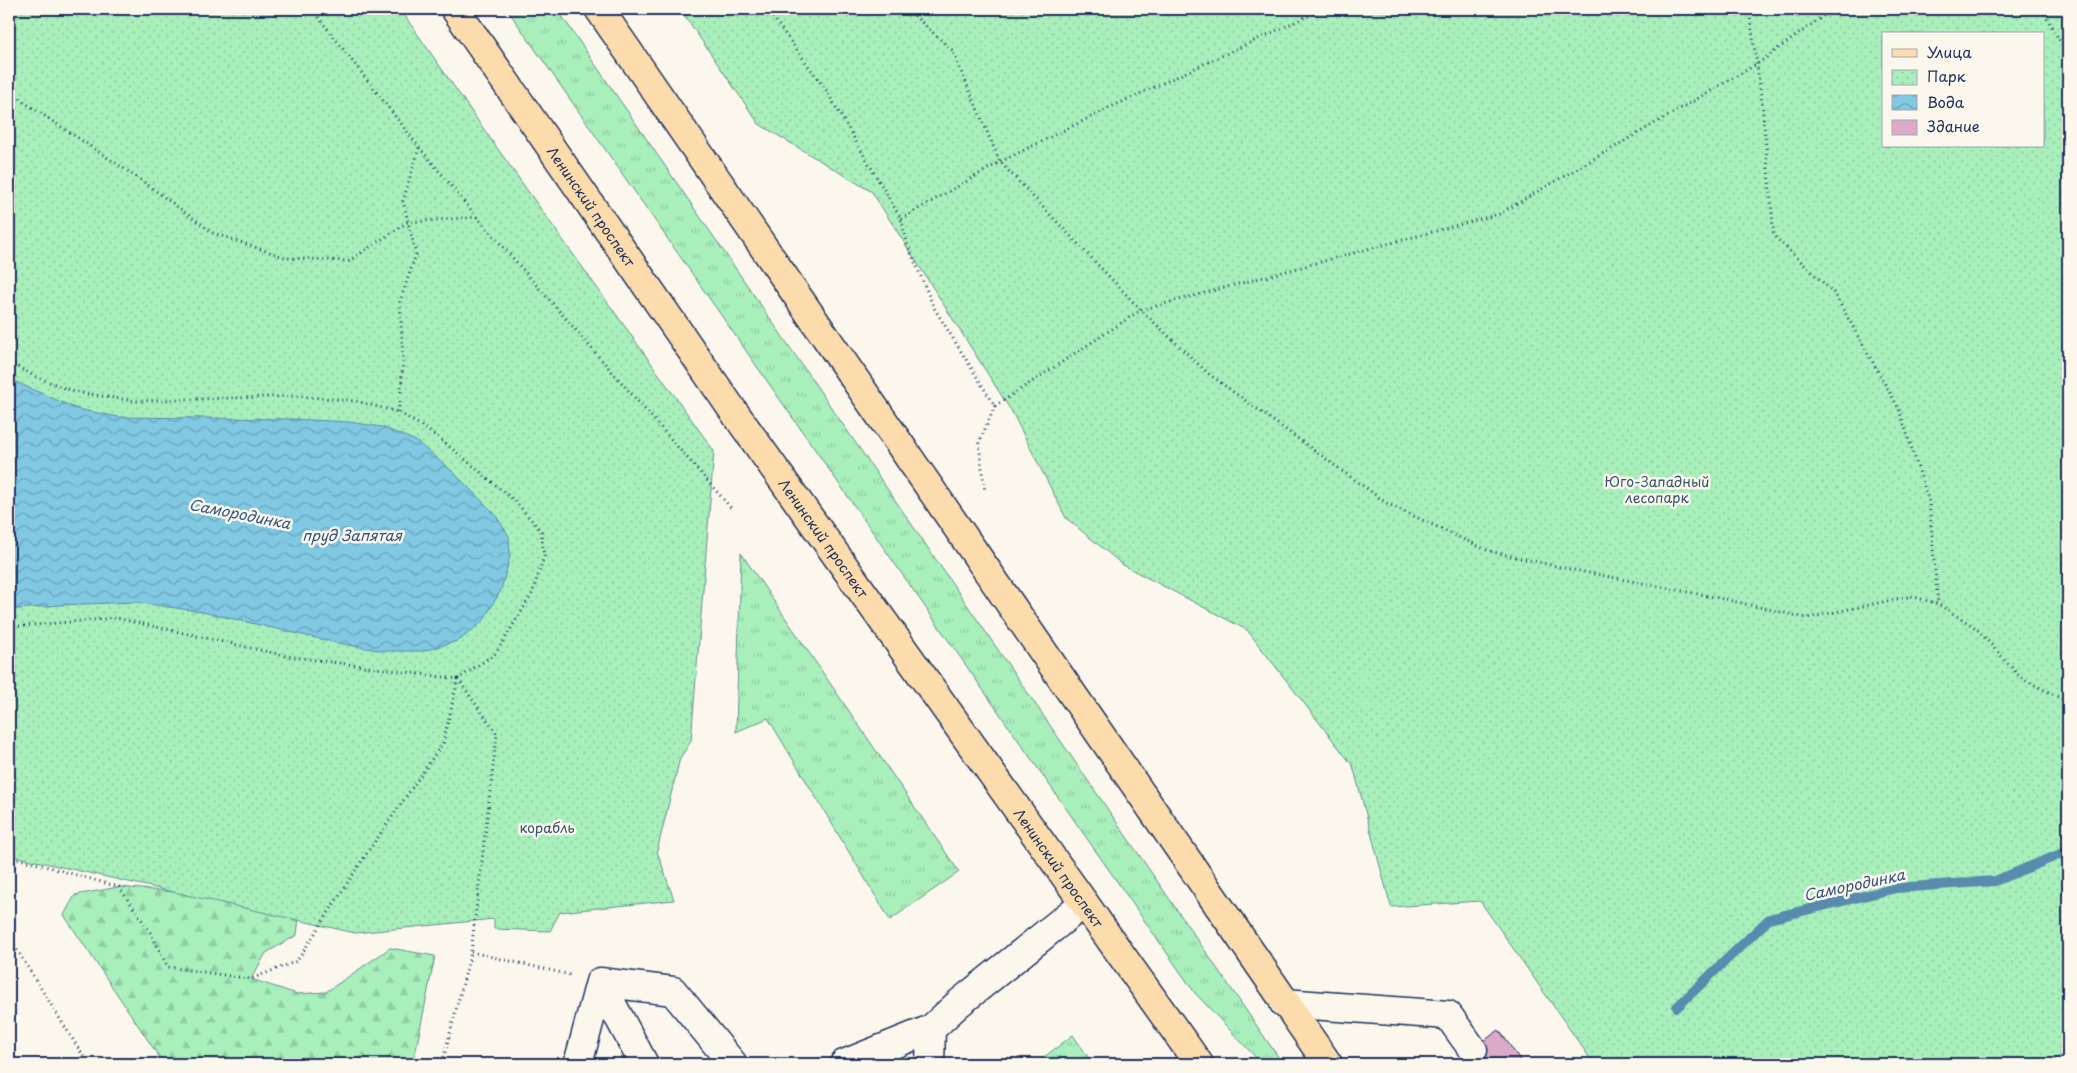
<svg xmlns="http://www.w3.org/2000/svg" width="2077" height="1073" font-family="'Playpen Sans',sans-serif">
  <style>
    .grass { fill: url(#grass-tufts); stroke: #628f8c }
    .forest { fill: url(#forest-firs); stroke: #628f8c }
    .park { fill: url(#park-dots); stroke: #628f8c; fill-rule: evenodd }
    .water { fill: url(#water-waves); stroke: #588bad }
    .lines { fill: none; stroke-linecap: round; stroke-linejoin: round }
    .stream { stroke: #588bad; stroke-width: 10 }
    .building { fill: #dcaac8; stroke: #1b2f5e }
    .minor-casing { stroke: #1b2f5e; stroke-width: 31 }
    .major-casing { stroke: #1b2f5e; stroke-width: 31 }
    .path { stroke: #1b2f5e; stroke-width: 3; stroke-dasharray: 1 4; stroke-linecap: butt }
    .minor { stroke: #fbf7ec; stroke-width: 28 }
    .major { stroke: #fcdcac; stroke-width: 28 }
    .labels { text-anchor: middle; dominant-baseline: central; stroke-width: 5; stroke-linejoin: round; paint-order: stroke }
    .street-label { font-size: 14px; fill: #1b2f5e; stroke: #fbf7ec }
    .park-label { font-size: 14px; fill: #375571; stroke: #fbf7ec }
    .water-label { font-size: 15px; font-style: italic; fill: #34557f; stroke: #fbf7ec }
  </style>
  <defs>
    <pattern id="grass-tufts" width="24" height="20" patternUnits="userSpaceOnUse" patternTransform="scale(1.25)"><rect width="24" height="20" fill="#a8efbb"/><path d="M3 7l-1-3M5 7V3M7 7l1-3M15 17l-1-3M17 17v-4M19 17l1-3" fill="none" stroke="#90cda3"/></pattern>
    <pattern id="forest-firs" width="22" height="20" patternUnits="userSpaceOnUse" patternTransform="scale(1.25)"><rect width="22" height="20" fill="#a8efbb"/><path d="M5 1l3.5 6h-7zM16 11l3.5 6h-7z" fill="#90cda3"/></pattern>
    <pattern id="park-dots" width="8" height="8" patternUnits="userSpaceOnUse" patternTransform="scale(1.25)"><rect width="8" height="8" fill="#a8efbb"/><path d="M2 2h.1M6 6h.1" fill="none" stroke="#90cda3" stroke-width="1.8" stroke-linecap="round"/></pattern>
    <pattern id="water-waves" width="16" height="10" patternUnits="userSpaceOnUse" patternTransform="scale(1.25)"><rect width="16" height="10" fill="#81c8e2"/><path d="M0 5q4-4 8 0t8 0" fill="none" stroke="#69a3ba"/></pattern>
  </defs>
  <rect width="100%" height="100%" fill="#fbf7ec"/>
  <filter id="ink" filterUnits="userSpaceOnUse"><feTurbulence type="fractalNoise" baseFrequency=".02" numOctaves="2"/><feDisplacementMap in="SourceGraphic" scale="10" xChannelSelector="R" yChannelSelector="G"/><feConvolveMatrix kernelMatrix="1 2 1 2 8 2 1 2 1" color-interpolation-filters="sRGB"/></filter>
  <g filter="url(#ink)">
    <!-- grass -->
    <path class="grass" d="M507,9H557L1283,1064H1262L1195,993Z
      M741,553L959,872L890,920L768,718L736,732Z
      M1073,1035L1093,1064H1035Z"/>
    <!-- forest -->
    <path class="forest" d="M119,887L185,893L300,909L297,935L266,953L251,979L297,994L326,992L390,948L435,956L413,1064H164L64,915L75,895Z"/>
    <!-- park -->
    <path class="park" d="M9,9H400L492,141L714,451L691,741L680,758L657,851L674,900L560,912L550,931L494,929V919L355,933L9,855Z
      M680,9H2068V1051L2047,1064H1594L1480,901L1391,907L1353,766L1247,630L1123,565L1066,518L1012,412L872,192L759,124ZM1883,34H2043V146H1883Z"/>
    <!-- water -->
    <path class="water" d="M9,379L77,409L119,417L292,419L349,422L382,427L416,441L453,472L494,513L509,536L510,556L501,590L483,621L460,640L424,651H384L342,644L203,612L135,602L60,605L9,610Z"/>
    <g class="lines">
      <!-- stream -->
      <path class="stream" d="M1677,1007L1769,919L1896,888L1995,881L2068,851"/>
    </g>
    <!-- building -->
    <path class="building" d="M1499,1030L1523,1064H1469L1463,1056Z"/>
    <g class="lines">
      <!-- minor casing -->
      <g class="minor-casing">
        <path id="minor" d="M600,982L673,991L733,1064
          M1284,1003L1448,1015L1473,1050
          M578,1064L600,982L644,1064
          M844,1064L931,1029L958,1004L1084,903
          M930,1064L931,1029"/>
      </g>
      <!-- major casing -->
      <g class="major-casing">
        <g id="major">
          <path id="s1" d="M455,9L732,409L1199,1064"/>
          <path d="M599,9L1328,1064"/>
        </g>
      </g>
      <!-- path -->
      <path class="path" d="M312,9L419,147L477,217L731,508
        M767,9L826,90L901,219L907,243L934,308L995,406L979,443L985,492
        M907,9L952,50L1000,162L1141,310L1210,375L1388,504L1489,551L1569,569L1719,598L1807,618L1911,596L1938,604L1976,628L2021,678L2068,702
        M1749,9L1762,102L1774,236L1834,293L1899,409L1929,502L1938,604
        M2042,9L2068,56
        M9,88L24,102L141,180L213,233L287,258L349,261L408,222L477,217
        M901,219L1000,162L1113,106L1323,9
        M9,362L34,376L75,392L135,401L298,396L356,401L398,412L420,425L443,441L516,502L541,531L544,556L532,594L496,653L458,679L443,743L367,853L297,961L251,979L168,967L149,930L119,887L20,859H9
        M995,406L1141,310L1499,214L1757,64L1833,9
        M398,412L400,402L403,362L400,302L416,254L403,201L419,148
        M9,627L116,618L287,656L458,679L497,734L471,952L442,1064
        M9,937L88,1064
        M471,952L571,975"/>
      <!-- minor -->
      <use href="#minor" class="minor"/>
      <!-- major -->
      <use href="#major" class="major"/>
    </g>
  </g>
  <g class="labels">
    <!-- street labels -->
    <g class="street-label">
      <text stroke="none"><textPath href="#s1" startOffset="240">Ленинский проспект</textPath></text>
      <text stroke="none"><textPath href="#s1" startOffset="645">Ленинский проспект</textPath></text>
      <text stroke="none"><textPath href="#s1" startOffset="1050">Ленинский проспект</textPath></text>
    </g>
    <!-- park labels -->
    <g class="park-label">
      <text x="1657" y="481">Юго-Западный<tspan x="1657" dy="16">лесопарк</tspan></text>
      <text x="547" y="827">корабль</text>
    </g>
    <!-- water labels -->
    <g class="water-label">
      <text transform="translate(240 513) rotate(11)">Самородинка</text>
      <text x="352" y="534">пруд Запятая</text>
      <text transform="translate(1854 884) rotate(-12)">Самородинка</text>
    </g>
  </g>
  <!-- margin -->
  <rect width="2077" height="1073" fill="none" stroke="#fbf7ec" stroke-width="30"/>
  <rect x="15" y="15" width="2047" height="1043" fill="none" stroke="#1b2f5e" stroke-width="2" filter="url(#ink)"/>
  <!-- legend -->
  <rect x="1882" y="32" width="162" height="115" fill="#fbf7ec" stroke="#a1a7b3"/>
  <rect x="1892" y="49" width="25" height="8" fill="#fcdcac" stroke="#a1a7b3"/>
  <text x="1927" y="58" font-size="15" fill="#1b2f5e">Улица</text>
  <rect x="1892" y="70" width="25" height="15" fill="url(#park-dots)" stroke="#a1a7b3"/>
  <text x="1927" y="82" font-size="15" fill="#1b2f5e">Парк</text>
  <rect x="1892" y="95" width="25" height="15" fill="url(#water-waves)" stroke="#a1a7b3"/>
  <text x="1927" y="108" font-size="15" fill="#1b2f5e">Вода</text>
  <rect x="1892" y="120" width="25" height="15" fill="#dcaac8" stroke="#a1a7b3"/>
  <text x="1927" y="132" font-size="15" fill="#1b2f5e">Здание</text>
</svg>
